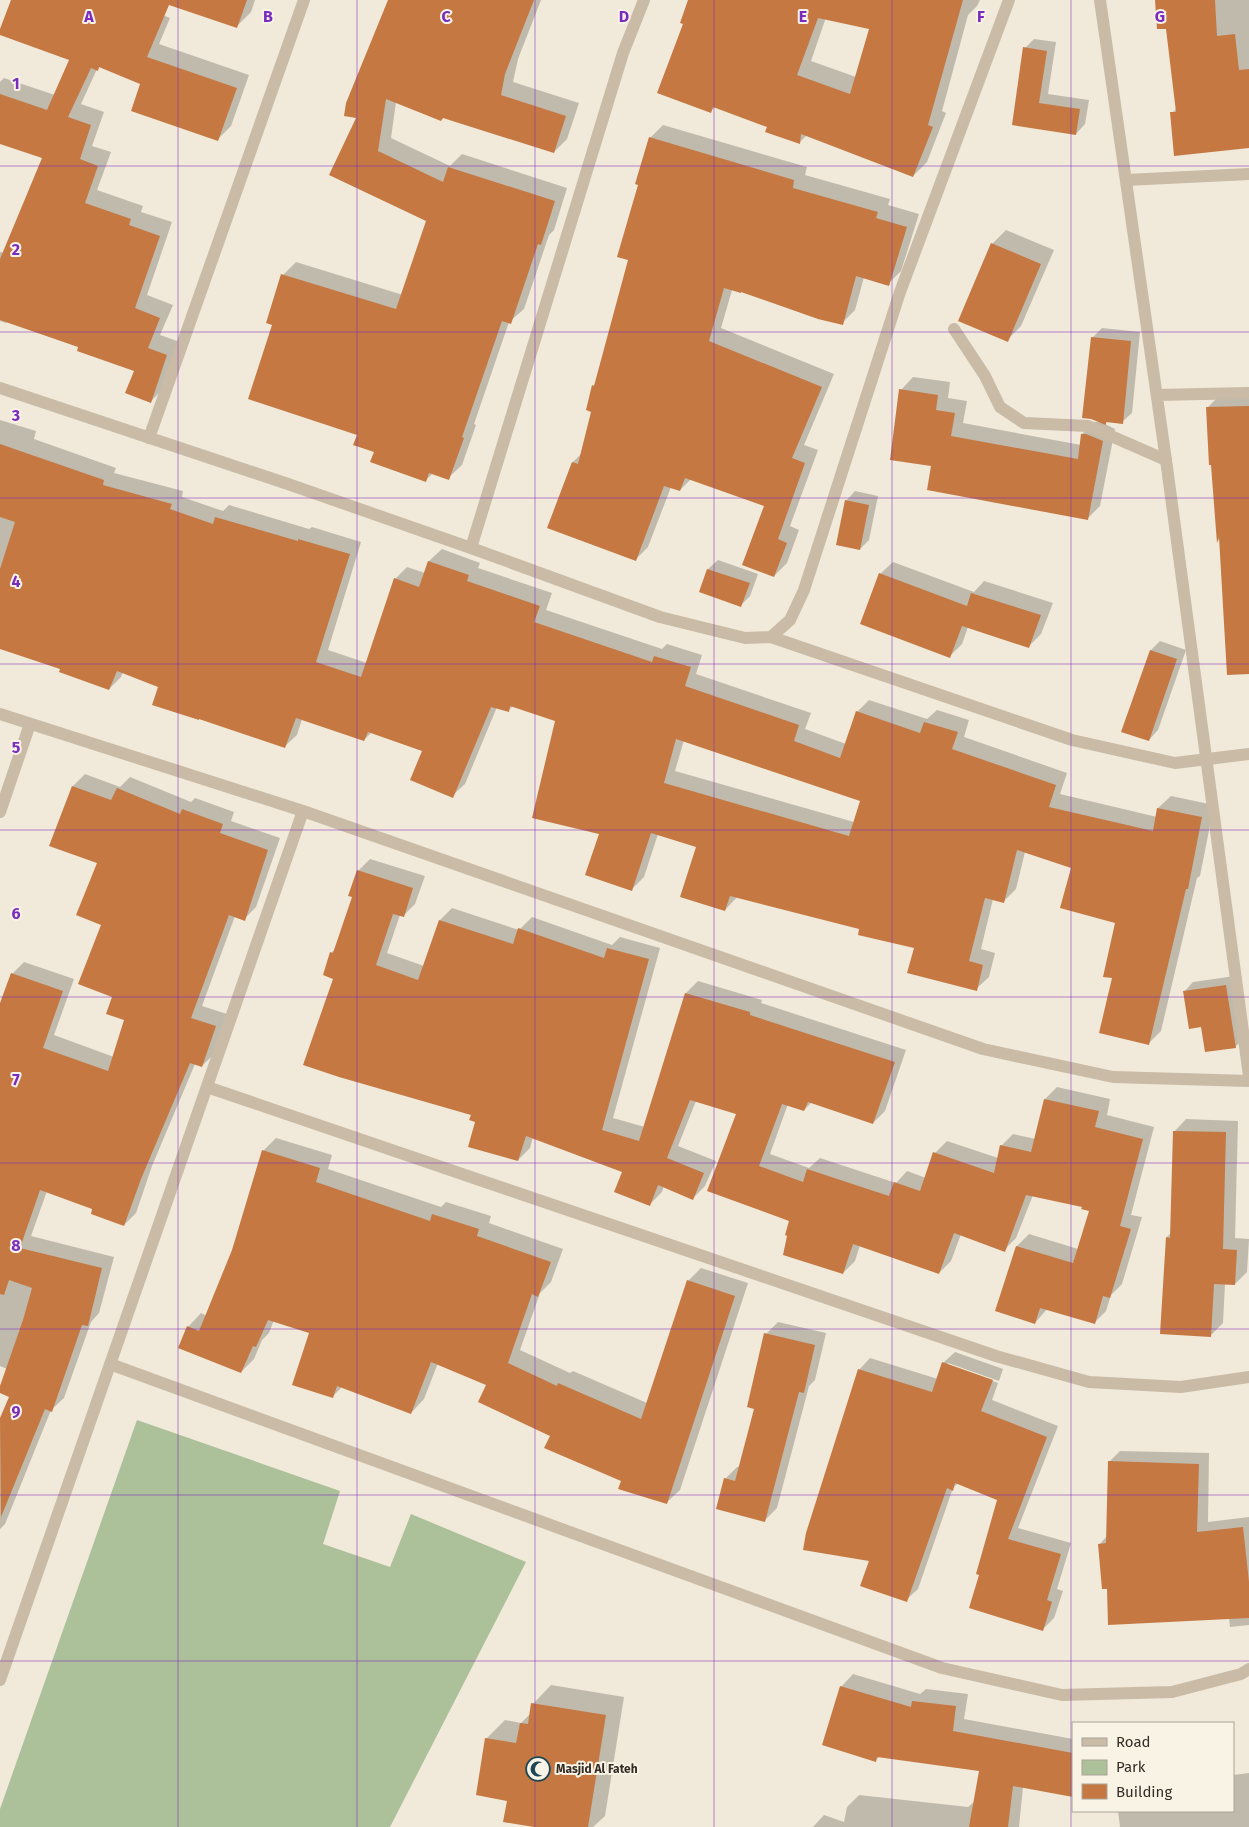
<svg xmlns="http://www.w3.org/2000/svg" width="1249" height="1827" font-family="'Fira Sans',sans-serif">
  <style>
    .green { fill: #acc099 }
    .shadow { fill: #0003; fill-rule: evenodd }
    .building { fill: #c57842; fill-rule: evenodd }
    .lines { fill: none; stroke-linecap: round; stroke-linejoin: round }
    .service { stroke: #c9bba5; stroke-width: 12 }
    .minor { stroke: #c9bba5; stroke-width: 12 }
    .grid { fill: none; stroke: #7b2cbf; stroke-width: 1; stroke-opacity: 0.55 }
    .labels { text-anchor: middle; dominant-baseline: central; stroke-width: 4; stroke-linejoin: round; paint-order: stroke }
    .poi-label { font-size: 12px; font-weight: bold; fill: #342d26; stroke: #f9f3e5; text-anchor: start }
    .grid-label { font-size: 16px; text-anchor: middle; font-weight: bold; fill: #7b2cbf; stroke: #f9f3e5; stroke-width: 4; stroke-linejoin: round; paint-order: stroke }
  </style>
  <rect width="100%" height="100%" fill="#f1e9d9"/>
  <!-- green -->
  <path class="green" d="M137,1420L340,1491L323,1544L390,1567L411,1514L526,1562L390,1827H0V1809Z"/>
  <!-- shadow -->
  <path class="shadow" d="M12,0H128L170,18L159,44L249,75L231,126L218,139L142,83L101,66L97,69L81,104L104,112L92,146L111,152L97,190L143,206L141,212L172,222L147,295L173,305L160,335L180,342L164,388L151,401L135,370L80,346L8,321L6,323L0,321V252L4,253L43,157L0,142V82L4,78L55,95L71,60L0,34Z
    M163,0H255L251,12L237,26Z
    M390,0H541L518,59L513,82L579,103L567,139L554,152L396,102L391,138L450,166L462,154L567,188L554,230L549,235L524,309L509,322L474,424L476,425L462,465L448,478L433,473L425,481L375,452L359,434L274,324L283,275L296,262L403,295L428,220L330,174L358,117Z
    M690,0H832L811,61L856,77L870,29L867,0H980L977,6L968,15L942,111L946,113L927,162L913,176L807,135L799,143L769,126L715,107L711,111L684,23Z
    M1156,0H1249V147L1172,113L1177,108L1167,27Z
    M1034,39L1056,42L1048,94L1089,100L1085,124L1076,134L1013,124L1025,48Z
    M663,125L807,167L805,175L890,199L888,205L919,214L901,271L888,284L864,277L855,310L842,323L741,291L732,290L721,328L834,374L804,445L818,450L790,526L799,530L787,563L774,576L766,505L691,479L680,490L671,487L648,547L635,560L549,527L573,462L581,454L592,411L593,386L597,382L630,260L640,184L650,138Z
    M1006,230L1054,250L1021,326L1007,340L992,244Z
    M1102,328L1140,332L1132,413L1122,422L1108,421L1105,424L1115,429L1100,506L1088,518L932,465L901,390L913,377L950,382L948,398L967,401L963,423L1081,445L1082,434L1094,422H1102L1092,338Z
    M1249,394V673L1220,538L1218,541L1207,408L1219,396Z
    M0,420L36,431L34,439L116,468L114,473L183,491L182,497L223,511L229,505L309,529L312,527L361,542L328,650L367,663L395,579L407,567L425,573L429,561L442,549L480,563L478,568L552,593L546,610L662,649L667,644L702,655L696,674L811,713L805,729L846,744L857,712L869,700L927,719L937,710L969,720L964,737L1067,773L1060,794L1157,817L1158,808L1171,796L1214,805L1200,876L1197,878L1161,1031L1149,1043L1113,978L1117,922L1072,867L1025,852L1016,889L1004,901L993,899L981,949L995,953L989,977L976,989L915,947L861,928L738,896L725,910L697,846L658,834L644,877L631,890L601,833L557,721L513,706L508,711L497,707L465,784L452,796L424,751L372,732L364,740L302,719L297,735L284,747L159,686L123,672L121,677L109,689L62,668L0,648ZM684,740L861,800L854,822L675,771Z
    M855,491L878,496L869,540L860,549L846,501Z
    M718,560L758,574L750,596L741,605L701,591L708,569Z
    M893,562L974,592L984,581L1053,603L1041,634L1029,646L968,627L962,644L950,656L880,574Z
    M1160,641L1186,650L1158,730L1149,740L1123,731L1151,650Z
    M85,774L120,787L130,777L191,802L195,798L234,812L231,821L280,838L256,907L244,919L235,916L202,1006L227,1014L214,1054L202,1066L195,1064L152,1166L136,1213L124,1225L94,1209L47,1191L31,1236L114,1257L99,1313L91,1322L64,1398L51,1410L5,1524L0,1529V1422L10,1396L0,1392L7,1369L0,1366V1007L12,974L24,962L74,979L54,1035L114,1057L126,1019L113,996L102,924L98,863L73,786Z
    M370,859L425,876L415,904L403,916L400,915L387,953L424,966L440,920L452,908L519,930L532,917L612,945L620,937L660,948L613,1118L645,1127L686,993L698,981L762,1000L761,1003L906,1050L885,1111L873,1123L812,1102L804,1110L788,1104L770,1154L809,1168L820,1158L896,1183L907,1171L926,1178L935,1153L947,1141L998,1158L1001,1146L1013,1134L1036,1139L1045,1099L1057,1087L1110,1099L1107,1115L1154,1127L1131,1215L1142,1217L1122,1284L1111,1295L1106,1311L1094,1323L1047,1309L1035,1323L997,1310L1017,1246L1029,1234L1078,1249L1090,1210L1083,1206L1033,1195L1016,1238L1004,1250L961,1234L951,1261L939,1273L860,1245L855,1261L843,1273L791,1220L709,1190L737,1114L696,1101L678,1146L716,1161L705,1186L693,1198L664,1186L662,1192L650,1204L623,1172L533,1137L530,1148L518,1160L477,1121L472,1114L335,978L331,953L336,948L353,897L358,871Z
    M1235,976L1245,1037L1235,1047L1202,1025L1184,992L1193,982Z
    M1186,1119L1238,1121L1235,1238L1249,1239L1247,1272L1235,1284H1225L1223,1323L1211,1335L1161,1333L1167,1237L1171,1233L1174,1132Z
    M276,1138L332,1155L328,1169L441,1207L446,1202L491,1216L489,1223L563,1249L551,1282L540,1293L520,1350L570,1373L573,1371L647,1403L688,1281L701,1268L748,1283L680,1490L666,1503L622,1480L551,1435L488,1384L438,1363L424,1399L411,1413L343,1386L332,1397L311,1332L274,1320L269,1333L262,1340L254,1359L241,1372L188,1327L201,1313L207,1316L233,1250L263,1151Z
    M778,1322L826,1333L815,1380L809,1386L777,1508L765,1520L725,1479L737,1467H740L756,1408L766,1334Z
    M955,1352L1003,1369L999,1381L948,1363V1365L998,1383L992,1400L1058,1426L1018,1528L1071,1543L1057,1589L1063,1591L1054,1618L1043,1629L980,1574L999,1499L958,1483L953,1488L918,1589L906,1600L871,1560L859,1370L870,1358L938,1379L943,1363Z
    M1120,1451L1209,1453L1208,1522L1249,1517V1625L1230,1627L1229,1618L1108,1587L1099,1545L1107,1536L1109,1462Z
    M853,1674L920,1694L926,1689L968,1694L964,1719L1073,1739V1796L1023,1787L1019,1827H813L824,1815L844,1822L847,1807L859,1795L968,1807L974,1802L981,1770L880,1756L876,1760L841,1687Z
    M551,1685L624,1697L605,1816L593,1827H542L508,1800L486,1739L505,1720L521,1723L531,1713L533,1704Z
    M1249,1773V1827H1120L1118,1811H1233V1775Z"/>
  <!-- building -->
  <path class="building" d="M11,0H247L237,28L169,5L147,57L237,88L218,141L131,111L140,84L99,67L98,71L91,68L68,117L91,125L80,159L98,166L85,203L131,219L129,225L160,236L135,308L160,318L148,348L167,355L151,403L125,393L134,371L77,351L78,347L0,320V259L42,158L0,144V94L47,110L69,60L0,35V29Z
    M388,0H534L505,74L501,95L566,116L554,153L443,118L441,121L386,99L378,151L443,182L448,167L555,201L541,245L538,244L511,324L502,321L462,437L464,438L449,480L429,473L426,482L370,462L374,452L353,445L357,435L248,399L272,325L266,323L281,274L396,309L426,221L329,175L356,118L344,116L346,103Z
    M688,0H963L928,125L933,127L913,177L801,134L800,144L765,132L767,127L713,107L711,113L657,93L683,24L680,23ZM818,18L869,29L850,94L797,75Z
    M1155,0H1215L1217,36L1235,34L1239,70L1249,69V148L1174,156L1170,112H1176L1166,29H1157Z
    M1023,47L1047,51L1039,103L1080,109L1076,135L1012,125Z
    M649,137L794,180L793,188L878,212L876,218L907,227L889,286L856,276L843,325L818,319L741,292V293L724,288L709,341L822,387L792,458L805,463L778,539L787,543L774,577L742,565L764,506L685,478L680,491L664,486L636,561L547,528L572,462L578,464L591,412L586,410L592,385L594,386L628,260L617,257L638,185L635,184Z
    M991,243L1041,264L1008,342L958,321Z
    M1091,337L1131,341L1123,424L1106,422V425L1091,419L1082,418Z
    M899,389L938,395L936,410L955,413L951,436L1078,459L1081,434H1086L1103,441L1088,520L927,490L931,466L890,460Z
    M1249,406V674L1227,675L1219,537L1217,543L1211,465H1209L1206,407Z
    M0,444L104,480L103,485L172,504L170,509L213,524L215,517L298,541V539L350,554L316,662L361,677L394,578L419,587L428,561L469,575L467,581L540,606L534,622L652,662L654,656L691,667L685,686L799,725L794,741L840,758L856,711L920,733L924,722L958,732L952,749L1056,785L1049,807L1153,831L1157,808L1202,817L1188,889H1186L1149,1045L1099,1033L1112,978L1103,977L1115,923L1060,908L1071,868L1017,850L1004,903L985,898L969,961L983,965L977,991L907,973L914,948L858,935L859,929L730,896L725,911L680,897L696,847L651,833L632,891L585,875L599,834L532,818L555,721L510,706L509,712L491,707L453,798L410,780L422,751L368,732L364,741L296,718L285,748L199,719V720L152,705L158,687L117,671L109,690L59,672L60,669L0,649V569L15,522L0,517ZM676,739L860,801L849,836L664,783Z
    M845,500L869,505L860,550L836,545Z
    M707,569L750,583L741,607L699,592Z
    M879,573L967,606L971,593L1041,615L1029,648L962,626L950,658L860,624Z
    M1150,650L1177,659L1149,741L1121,732Z
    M72,786L111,800L117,788L180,814L182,809L223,824L220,833L268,850L245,921L229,915L191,1018L216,1026L202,1067L190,1063L141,1179L124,1226L91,1214L92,1209L40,1190L20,1248L102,1268L88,1326L82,1325L52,1412L45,1409L1,1517L0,1418L9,1397L0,1393V1386L23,1320L32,1288L9,1280L4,1295L0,1294V1003L11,973L63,991L43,1048L108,1071L124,1020L106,1014L112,997L78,984L101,925L76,915L97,863L49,846Z
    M357,870L413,888L404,917L393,914L376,965L418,980L439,920L513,944L518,928L604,958L607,948L649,959L602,1130L639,1141L685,993L750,1012V1015L895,1062L873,1124L808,1102L804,1111L782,1104L759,1166L803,1182L807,1169L889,1196L894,1182L920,1191L933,1152L994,1173L1000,1145L1031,1152L1044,1099L1099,1111L1095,1127L1143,1139L1120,1226L1131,1229L1110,1298L1103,1296L1095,1324L1040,1308L1035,1324L995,1311L1016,1246L1073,1263L1089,1211L1081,1209L1082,1207L1026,1195L1005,1252L954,1233L939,1274L853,1244L843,1274L783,1255L787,1236L785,1235L789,1221L707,1191L736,1114L690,1100L667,1158L704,1173L693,1200L658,1185L650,1206L614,1192L622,1172L526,1136L518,1161L468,1147L475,1122L469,1120L471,1115L339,1077L303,1065L333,979L323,975L330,952L333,953L352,897L348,896Z
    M1226,985L1236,1048L1205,1052L1201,1027L1189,1029L1183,991Z
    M1173,1131L1226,1132L1223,1249L1237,1250L1235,1285L1214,1284L1211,1337L1160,1334L1166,1237L1170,1238Z
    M262,1150L320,1168L316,1182L430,1221L432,1214L479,1229L477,1236L551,1262L538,1297L532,1294L508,1363L557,1386L558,1383L641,1419L687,1280L735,1296L667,1504L618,1489L621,1481L544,1448L550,1436L478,1402L486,1385L431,1362L411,1414L337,1386L333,1398L292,1385L309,1333L268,1320L256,1347L253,1346L241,1373L178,1348L187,1326L199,1331L232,1250Z
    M764,1333L815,1345L804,1393L799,1392L765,1522L716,1509L724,1478L735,1481L754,1409L747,1407Z
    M942,1362L993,1380L981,1411L1047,1437L1008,1539L1061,1554L1047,1600L1052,1602L1043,1631L969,1608L979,1575L976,1574L997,1500L955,1483L953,1491L947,1488L907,1602L860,1586L869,1561L803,1550L806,1533L858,1369L932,1392Z
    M1108,1461L1199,1464L1197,1532L1243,1527L1249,1582V1618L1108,1625L1107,1589H1102L1098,1544L1106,1543Z
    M840,1686L911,1707L912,1701L956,1706L953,1731L1073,1753V1797L1013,1786L1008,1827H969L979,1771L877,1757L876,1762L822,1745Z
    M531,1703L606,1715L588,1827H534L503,1822L507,1801L476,1795L485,1738L516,1743L520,1723L528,1724Z"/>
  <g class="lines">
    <!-- service -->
    <path class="service" d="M954,329L985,376L1000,407L1024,423L1088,426L1166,460"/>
    <!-- minor -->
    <path class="minor" d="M1100,0L1166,460L1249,1076
      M1126,180L1249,174
      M0,388L288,484L471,548L660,617L745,638L771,637L790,620L804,590L900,292L1009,0
      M1157,395L1249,393
      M149,438L304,0
      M471,548L623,53L644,0
      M771,637L1072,740L1175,763L1249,754
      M0,714L303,811L983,1049L1113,1077L1249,1081
      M0,812L30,724
      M207,1087L996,1356L1089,1382L1181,1387L1249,1377
      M110,1364L942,1668L1062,1695L1172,1692L1241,1674L1249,1669
      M0,1680L303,811"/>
  </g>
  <!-- grid -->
  <path class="grid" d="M178,0V1827M357,0V1827M535,0V1827M714,0V1827M892,0V1827M1071,0V1827M0,166H1249M0,332H1249M0,498H1249M0,664H1249M0,830H1249M0,997H1249M0,1163H1249M0,1329H1249M0,1495H1249M0,1661H1249"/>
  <!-- icons -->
  <defs>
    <g id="mosque-ring" transform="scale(1.25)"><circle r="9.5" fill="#f9f3e5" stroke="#1c4855" stroke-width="1.5"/><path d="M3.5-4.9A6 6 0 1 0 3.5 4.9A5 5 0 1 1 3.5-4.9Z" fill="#1c4855"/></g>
  </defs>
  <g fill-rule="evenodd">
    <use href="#mosque-ring" x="538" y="1769"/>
  </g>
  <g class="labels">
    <!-- poi labels -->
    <g class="poi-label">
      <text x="556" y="1769">Masjid Al Fateh</text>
    </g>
  </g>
  <g class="grid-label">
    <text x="89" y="22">A</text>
    <text x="268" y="22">B</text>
    <text x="446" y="22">C</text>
    <text x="624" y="22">D</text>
    <text x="803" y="22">E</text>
    <text x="981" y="22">F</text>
    <text x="1160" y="22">G</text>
    <text x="16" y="89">1</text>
    <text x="16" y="255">2</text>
    <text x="16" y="421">3</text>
    <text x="16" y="587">4</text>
    <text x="16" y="753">5</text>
    <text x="16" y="919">6</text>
    <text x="16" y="1085">7</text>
    <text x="16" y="1251">8</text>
    <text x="16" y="1417">9</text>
  </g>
  <!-- legend -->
  <rect x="1072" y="1722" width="162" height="90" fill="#f9f3e5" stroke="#aaa499"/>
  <rect x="1082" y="1738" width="25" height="8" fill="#c9bba5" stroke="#aaa499"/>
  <text x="1116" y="1747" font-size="15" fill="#342d26">Road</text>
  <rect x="1082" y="1760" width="25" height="15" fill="#acc099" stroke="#aaa499"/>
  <text x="1116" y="1772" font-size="15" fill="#342d26">Park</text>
  <rect x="1082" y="1784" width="25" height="15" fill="#c57842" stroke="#aaa499"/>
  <text x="1116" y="1797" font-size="15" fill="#342d26">Building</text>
</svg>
